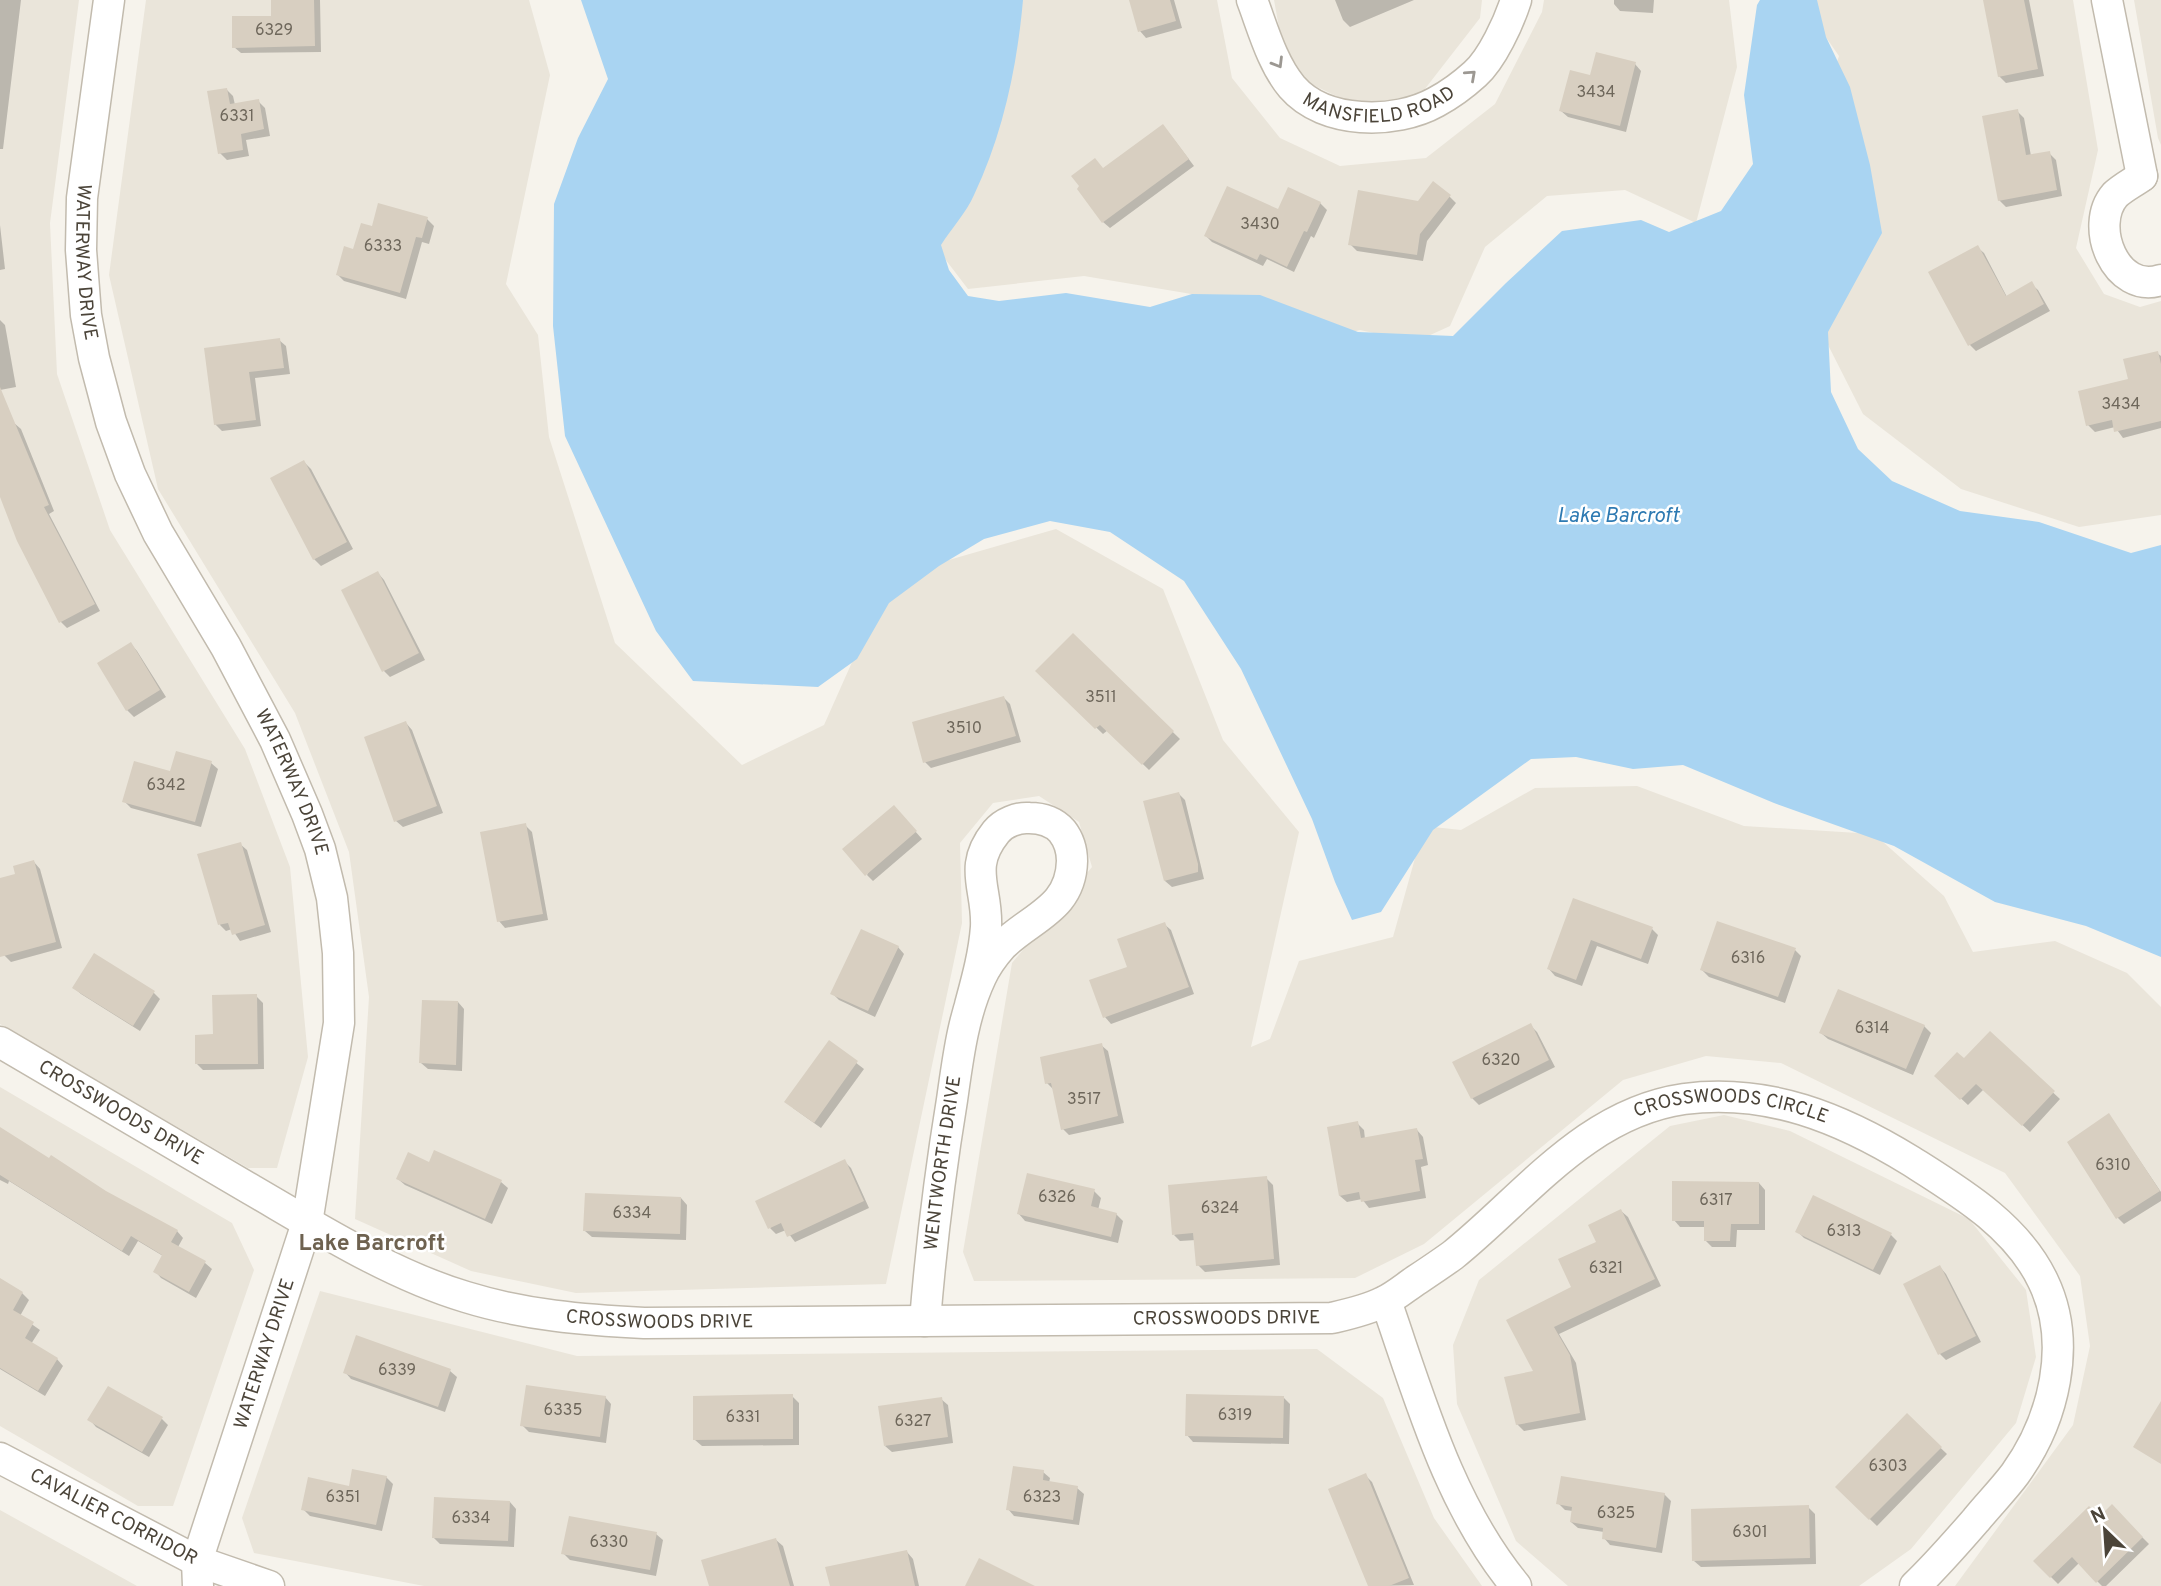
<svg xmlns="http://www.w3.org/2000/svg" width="2161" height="1586" font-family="Overpass,sans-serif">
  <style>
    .residential { fill: #eae5da }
    .water { fill: #a9d4f2 }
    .shadow { fill: #0003 }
    .building { fill: #d8cfc1 }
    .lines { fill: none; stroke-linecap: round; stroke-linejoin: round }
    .minor-casing { stroke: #c2bbae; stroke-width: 33 }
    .minor { stroke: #fff; stroke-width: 30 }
    .oneway { stroke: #9c9892 }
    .labels { text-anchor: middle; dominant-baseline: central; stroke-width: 5; stroke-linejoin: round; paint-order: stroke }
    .number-label { font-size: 16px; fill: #6e675b }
    .street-label { font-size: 19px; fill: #4b4439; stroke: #fff }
    .water-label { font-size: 21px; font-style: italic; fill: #2e7ab2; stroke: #fff }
    .quarter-label { font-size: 23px; font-weight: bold; fill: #6e6250; stroke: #fff }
  </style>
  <rect width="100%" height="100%" fill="#f6f3ec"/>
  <!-- residential -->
  <path class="residential" d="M0,0H79L50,223L57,374L110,530L245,749L290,867L308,1057L277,1168H248L0,1024Z
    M146,0H529L550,75L506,284L538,335L549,437L615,643L742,765L824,725L890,577L1056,529L1163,589L1223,740L1299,832L1251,1047L1270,1039L1299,961L1393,937L1424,826L1461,830L1535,788L1637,786L1744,826L1874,834L1944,896L1973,952L2055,941L2127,973L2161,1007V1586H1955L2073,1425L2090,1346L2080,1276L2005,1173L1781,1063L1706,1056L1623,1080L1424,1244L1355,1278L974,1281L963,1252L1012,963L1092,867L1079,822L1039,796L993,803L960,843L962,923L886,1284L576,1293L471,1271L355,1219L369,997L349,852L295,713L158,489L109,275Z
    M1009,0H1217L1232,78L1280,138L1340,166L1426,158L1495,104L1542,12L1544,0H1729L1737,67L1696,223L1625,190L1547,196L1485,247L1450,326L1415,342L1360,330L1298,345L1251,304L1084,276L968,289L926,234L1011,82Z
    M1274,0H1482L1480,18L1421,94L1359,107L1309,83L1282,44Z
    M1800,0H2073L2098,150L2076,248L2104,294L2140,307L2161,301V515L2079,527L1961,489L1863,414L1825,339V97L1839,56Z
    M2134,0H2161V145L2158,138Z
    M0,1087L232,1223L254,1270L173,1506H138L0,1426Z
    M1724,1115L1790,1131L1969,1219L2026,1290L2036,1357L2016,1423L1911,1549L1859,1586H1568L1516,1541L1457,1404L1453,1345L1479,1280L1670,1126Z
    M320,1291L577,1356L1317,1349L1383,1398L1434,1518L1482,1586H424L254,1553L242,1518Z
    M0,1510L137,1586H0Z"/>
  <!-- water -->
  <path class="water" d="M581,0H1023C1017,67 1003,134 974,195C966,213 951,229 941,245L949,270L968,296L999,301L1066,293L1150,307L1192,294L1260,295L1358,332L1453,336L1506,283L1562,231L1641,220L1669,232L1721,211L1753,164L1744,95L1757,5L1760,0H1817L1826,37L1850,87L1870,165L1882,233L1828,332L1831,392L1858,449L1892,481L1960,511L2039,522L2131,553L2161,545V957L2086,926L1995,902L1894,846L1774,803L1683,765L1633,769L1576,757L1531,759L1433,830L1381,912L1352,920L1335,882L1312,819L1241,669L1184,581L1110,532L1050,521L984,539L939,566L889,603L857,659L818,687L693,681L656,631L565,436L553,326L554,204L578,138L608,79Z"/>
  <!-- shadow -->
  <path class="shadow" d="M0,0H21L3,149H0Z
    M273,0H320L321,52L241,53L234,47L273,17Z
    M1131,0H1174L1182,28L1146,38L1140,31Z
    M1335,0H1414L1350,27L1343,20Z
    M1614,0H1654L1653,13L1620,11L1614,4Z
    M1984,0H2029L2044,76L2006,83L1999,76Z
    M1635,64L1641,71L1626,132L1568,117L1561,111L1591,77Z
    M227,90L233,96L235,105L258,101L265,108L270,136L246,140L249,156L227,160L220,153Z
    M2017,111L2024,118L2031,156L2049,153L2056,160L2062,196L2006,207L1999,200Z
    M1169,133L1194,166L1110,228L1103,222L1104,170Z
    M1449,196L1456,203L1427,241L1423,261L1357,251L1350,244L1419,203Z
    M1320,203L1327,210L1314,238L1311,236L1294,272L1267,259L1263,266L1212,242L1206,236L1279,211Z
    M427,219L434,226L429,244L422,242L406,299L344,281L338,275L373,229Z
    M0,225L5,269L0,270Z
    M1977,247L1984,253L2007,297L2031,284L2038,290L2050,311L1976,351L1970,345Z
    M0,320L5,325L16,387L0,390Z
    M279,340L286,346L290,374L255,378L261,426L222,431L215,424L206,349Z
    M2157,353L2161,356V428L2123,438L2115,427L2095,432L2088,425Z
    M14,423L21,429L54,511L49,514L100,611L67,628L61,622L0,494V429Z
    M304,462L311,469L353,549L321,566L314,559Z
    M378,573L384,580L425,660L390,677L384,671Z
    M1073,635L1180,739L1149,770L1108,730L1103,734L1038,671Z
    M131,644L137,651L166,697L134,717L127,710Z
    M1004,698L1010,704L1021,742L931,768L925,762Z
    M406,723L412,730L443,813L403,827L396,821Z
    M211,763L218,769L201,827L131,808L124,801L172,773Z
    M1179,794L1185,800L1204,879L1172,887L1165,881Z
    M900,814L922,839L873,881L867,875Z
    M525,825L532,832L548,920L505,928L499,921Z
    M240,844L247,850L271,932L240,941L232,929L226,931L220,925Z
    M34,862L40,869L62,948L11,962L4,955L0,940V880L18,875Z
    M1574,900L1652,929L1658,935L1648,964L1597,946L1582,986L1555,976L1549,969Z
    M1164,924L1171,930L1194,994L1111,1024L1105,1017L1130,968Z
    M898,947L904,954L875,1017L839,1000L832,993Z
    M1795,950L1801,956L1785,1003L1709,977L1702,970Z
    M74,988L153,992L160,999L140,1031L81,994Z
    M256,996L263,1003L264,1069L203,1070L197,1064L215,1036Z
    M458,1002L464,1009L462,1071L428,1069L421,1063Z
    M1530,1025L1537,1032L1555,1067L1479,1105L1472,1098Z
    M1924,1026L1931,1033L1913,1075L1828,1039L1821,1033Z
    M1990,1034L2060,1099L2030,1132L1984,1089L1968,1105L1937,1076L1964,1061Z
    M829,1042L864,1069L821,1128L793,1108Z
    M1101,1045L1108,1051L1124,1123L1069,1135L1063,1129L1054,1090L1047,1083Z
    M2109,1115L2161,1192V1201L2124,1224L2118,1218Z
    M1357,1123L1364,1130L1365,1139L1417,1130L1423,1137L1428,1165L1421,1167L1426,1198L1369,1208L1362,1199L1347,1202L1340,1196Z
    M0,1129L50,1161L177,1231L183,1238L178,1247L205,1263L212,1269L196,1298L161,1278L155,1271L163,1256L138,1241L129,1256L9,1181L8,1184L0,1180Z
    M844,1161L851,1168L869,1208L795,1242L786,1230L776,1234L770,1228Z
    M430,1164L501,1182L508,1188L492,1224L405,1185L398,1179Z
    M1266,1178L1273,1185L1280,1265L1205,1272L1198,1265L1196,1240L1180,1241L1174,1235Z
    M1759,1183L1765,1190V1230H1737L1736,1247H1712L1705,1240L1706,1227H1680L1674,1220Z
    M1094,1191L1101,1198L1098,1210L1116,1214L1123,1221L1118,1243L1025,1221L1019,1214Z
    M681,1198L687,1205L686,1240L592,1237L585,1231Z
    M1621,1211L1628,1217L1661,1286L1559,1334L1576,1363L1586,1420L1524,1431L1517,1424L1536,1372L1509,1321L1573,1287L1598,1243Z
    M1797,1231L1891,1235L1897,1241L1880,1275L1804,1238Z
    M1940,1267L1946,1274L1981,1342L1946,1360L1940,1354Z
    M0,1293H22L29,1300L20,1316L40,1330L31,1344L57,1359L63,1366L45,1396L0,1369Z
    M450,1371L457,1377L445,1412L351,1379L345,1372Z
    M792,1396L799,1403V1445L702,1446L695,1440Z
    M605,1397L611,1404L606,1443L529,1432L522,1425Z
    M1284,1398L1290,1404L1289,1444L1193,1442L1187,1435Z
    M941,1399L948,1405L953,1443L892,1452L885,1446Z
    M1907,1416L1947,1454L1877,1526L1837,1487Z
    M162,1419L168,1425L149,1457L96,1427L90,1420Z
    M1043,1472L1050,1478L1049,1483L1077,1488L1084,1494L1079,1525L1014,1516L1008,1509Z
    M1365,1475L1372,1482L1414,1585L1370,1586Z
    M386,1477L393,1484L382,1531L310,1516L303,1509L350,1488Z
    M1664,1494L1671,1501L1662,1553L1610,1545L1604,1538V1532L1578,1528L1571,1522L1573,1511L1565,1510L1558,1503Z
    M510,1502L516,1509L514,1547L440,1544L433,1537Z
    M1808,1507L1815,1514L1816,1564L1701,1567L1694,1561Z
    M2112,1507L2149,1544L2106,1586H2102L2079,1563L2058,1584L2035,1561L2099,1519Z
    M656,1534L663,1540L656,1576L570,1560L563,1553Z
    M776,1540L783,1546L794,1586H711Z
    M907,1552L913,1559L919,1586H831Z"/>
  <!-- building -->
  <path class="building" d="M271,0H314L315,46L232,48V16H271Z
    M1129,0H1170L1176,21L1138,32Z
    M1983,0H2024L2038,69L1998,77Z
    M1596,52L1636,62L1620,126L1559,111L1570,70L1590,75Z
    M227,88L230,104L259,99L264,129L241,134L243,150L218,154L207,91Z
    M2018,109L2026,155L2050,151L2057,190L1998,201L1982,116Z
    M1163,124L1189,159L1102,223L1077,189L1079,186L1071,176L1095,158L1103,168Z
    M1433,181L1451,195L1420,234L1417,255L1348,245L1358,190L1418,201Z
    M1227,186L1278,209L1288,187L1321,202L1307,232L1304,231L1287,267L1260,254L1257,260L1204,236Z
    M378,203L428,217L422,238L416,237L400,293L336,275L344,246L353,249L361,223L372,226Z
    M1978,245L2006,296L2032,281L2044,304L1968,346L1928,272Z
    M280,338L284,368L249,372L256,420L214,425L204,348Z
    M2158,351L2161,364V421L2114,432L2112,420L2086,426L2078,391L2128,379L2123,359Z
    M0,387L49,505L44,507L95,604L59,623L17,541L0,497Z
    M304,460L347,542L313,560L270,478Z
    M378,571L419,653L382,672L341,590Z
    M1073,633L1174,731L1142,765L1100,725L1095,729L1035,671Z
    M131,642L160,690L126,711L97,663Z
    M1004,696L1016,736L923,763L912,722Z
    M406,721L437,806L394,822L364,737Z
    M176,751L212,761L195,822L122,802L134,761L170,771Z
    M1179,792L1198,864V872L1164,881L1143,801Z
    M894,805L917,831L865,876L842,849Z
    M526,823L543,914L497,922L480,832Z
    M241,842L265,925L232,935L228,923L218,925L197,854Z
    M34,860L56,942L0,957V878L15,874L13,866Z
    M1573,898L1653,927L1641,959L1591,940L1576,980L1547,969Z
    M1717,921L1796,948L1778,997L1700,970Z
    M1165,922L1189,987L1103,1018L1089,980L1127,967L1117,939Z
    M861,929L899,946L868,1011L830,994Z
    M94,953L155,991L133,1026L72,988Z
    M1838,989L1925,1025L1906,1069L1819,1033Z
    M257,994L258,1064H195V1035L213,1034L212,995Z
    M422,1000L458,1001L456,1065L419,1063Z
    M1531,1023L1549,1060L1471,1099L1452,1062Z
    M1990,1031L2055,1091L2022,1126L1976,1084L1960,1100L1934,1076L1957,1052L1964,1058Z
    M829,1040L858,1061L814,1123L784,1102Z
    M1102,1043L1118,1116L1061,1130L1051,1083L1045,1084L1040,1057Z
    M2109,1113L2160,1191L2116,1219L2067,1142Z
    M1358,1121L1361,1138L1417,1128L1423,1159L1415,1160L1420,1191L1361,1202L1359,1192L1339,1196L1327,1127Z
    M0,1127L49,1158L51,1155L106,1191L178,1230L171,1242L206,1261L189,1292L153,1272L162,1255L131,1236L122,1251L0,1175Z
    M434,1150L502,1180L485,1219L396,1179L408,1152L429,1162Z
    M845,1159L864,1201L787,1237L781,1223L768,1229L755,1201Z
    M1027,1173L1095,1189L1091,1206L1117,1213L1111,1237L1017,1214Z
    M1267,1176L1274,1259L1196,1266L1193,1233L1172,1235L1168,1185Z
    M1672,1181L1759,1182V1224H1731L1730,1241H1704V1221H1672Z
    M585,1193L681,1197L680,1234L583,1231Z
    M1813,1195L1892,1233L1873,1270L1795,1232Z
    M1621,1209L1655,1279L1554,1327L1570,1355L1580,1413L1516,1425L1504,1377L1533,1371L1506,1320L1571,1287L1558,1259L1596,1242L1588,1225Z
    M1940,1265L1976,1336L1938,1355L1903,1284Z
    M0,1278L23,1292L13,1310L34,1322L25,1338L58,1358L38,1391L0,1368Z
    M356,1335L451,1369L438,1407L343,1373Z
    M526,1385L606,1396L600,1437L520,1426Z
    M108,1386L163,1417L142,1452L87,1420Z
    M793,1394V1439L693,1440V1396Z
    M1186,1394L1284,1396L1283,1438L1185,1436Z
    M942,1397L948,1437L884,1446L878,1406Z
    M2161,1401V1464L2133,1447Z
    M1907,1413L1942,1447L1869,1520L1835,1487Z
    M1013,1466L1044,1470L1043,1480L1078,1486L1073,1520L1006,1510Z
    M352,1469L387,1476L376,1525L301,1510L308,1477L349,1486Z
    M1366,1473L1409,1578L1389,1586H1368L1328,1489Z
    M1561,1476L1665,1493L1656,1548L1602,1539L1603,1528L1570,1522L1572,1507L1556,1504Z
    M434,1497L510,1501L508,1541L432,1538Z
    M2112,1504L2143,1537L2096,1583L2072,1557L2050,1578L2033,1561L2089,1506L2099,1517Z
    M1809,1505L1810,1558L1692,1561L1691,1509Z
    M569,1516L657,1532L650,1570L561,1554Z
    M776,1538L790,1586H709L701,1560Z
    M907,1550L915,1586H830L825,1567Z
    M979,1558L1035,1586H965Z"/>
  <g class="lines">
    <!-- minor casing -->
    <g class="minor-casing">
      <g id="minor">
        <path id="s1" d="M109,0L82,198L81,250L86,315L94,358L111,422L130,474L158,533L226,647L275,740L307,814L320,849L332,898L338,953L339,1023L307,1223L197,1561L198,1586"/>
        <path id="s2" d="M1252,0C1263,29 1272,63 1292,87C1324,124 1395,125 1436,102C1449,95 1464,84 1475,74C1492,59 1509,22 1516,0"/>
        <path d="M2107,0L2142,176"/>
        <path d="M2142,176C2134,182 2122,188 2115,195C2088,226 2116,295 2161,280"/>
        <path id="s3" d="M0,1042C84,1092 168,1141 252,1190C319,1229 392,1275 466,1297C524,1315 584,1320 644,1323L1332,1318C1349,1314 1367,1310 1383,1302C1396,1296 1407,1286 1418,1279C1430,1271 1442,1263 1453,1255C1525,1197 1586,1113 1684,1099C1768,1088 1841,1118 1911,1161C1960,1192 2017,1226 2043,1281C2073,1343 2054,1420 2015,1474C2003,1490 1989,1504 1976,1520C1956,1543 1937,1565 1915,1586"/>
        <path d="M1386,1301C1420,1399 1449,1505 1516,1586"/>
        <path id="s4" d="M925,1321C931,1247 940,1173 952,1100C958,1058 963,1015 981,977C986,966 994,955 1002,946C1031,917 1071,909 1072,861C1072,850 1069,840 1062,831C1053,821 1042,818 1029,818C1018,817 1003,823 996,832C967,868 988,888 986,927C984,954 977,979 970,1005"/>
        <path id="s5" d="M0,1458L197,1561L269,1586"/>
      </g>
    </g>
    <!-- minor -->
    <use href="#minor" class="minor"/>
  </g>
  <!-- one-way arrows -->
  <defs><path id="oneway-chevron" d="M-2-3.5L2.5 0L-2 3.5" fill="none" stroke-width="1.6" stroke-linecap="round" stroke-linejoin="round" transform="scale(1.75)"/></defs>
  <g class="oneway">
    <use href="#oneway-chevron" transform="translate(1278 63) rotate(59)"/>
    <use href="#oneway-chevron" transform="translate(1471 75) rotate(-42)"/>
  </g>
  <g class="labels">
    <!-- number labels -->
    <g class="number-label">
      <text x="274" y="31">6329</text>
      <text x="1596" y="93">3434</text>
      <text x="237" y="117">6331</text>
      <text x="1260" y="225">3430</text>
      <text x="383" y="247">6333</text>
      <text x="2121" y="405">3434</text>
      <text x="1101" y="698">3511</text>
      <text x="964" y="729">3510</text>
      <text x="166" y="786">6342</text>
      <text x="1748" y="959">6316</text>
      <text x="1872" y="1029">6314</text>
      <text x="1501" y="1061">6320</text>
      <text x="1084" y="1100">3517</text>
      <text x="2113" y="1166">6310</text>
      <text x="1057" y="1198">6326</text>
      <text x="1716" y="1201">6317</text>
      <text x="1220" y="1209">6324</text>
      <text x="632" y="1214">6334</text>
      <text x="1844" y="1232">6313</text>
      <text x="1606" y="1269">6321</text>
      <text x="397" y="1371">6339</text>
      <text x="563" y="1411">6335</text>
      <text x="1235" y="1416">6319</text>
      <text x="743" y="1418">6331</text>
      <text x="913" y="1422">6327</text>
      <text x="1888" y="1467">6303</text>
      <text x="343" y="1498">6351</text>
      <text x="1042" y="1498">6323</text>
      <text x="1616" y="1514">6325</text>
      <text x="471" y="1519">6334</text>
      <text x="1750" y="1533">6301</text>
      <text x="609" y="1543">6330</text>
    </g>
    <!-- street labels -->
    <g class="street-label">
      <text stroke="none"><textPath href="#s2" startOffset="192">MANSFIELD ROAD</textPath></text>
      <text stroke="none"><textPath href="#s1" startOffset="264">WATERWAY DRIVE</textPath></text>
      <text stroke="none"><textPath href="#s1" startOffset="831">WATERWAY DRIVE</textPath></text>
      <text stroke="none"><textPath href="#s3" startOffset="140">CROSSWOODS DRIVE</textPath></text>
      <text stroke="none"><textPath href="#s3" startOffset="1869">CROSSWOODS CIRCLE</textPath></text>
      <text stroke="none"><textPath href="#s4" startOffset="159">WENTWORTH DRIVE</textPath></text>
      <text stroke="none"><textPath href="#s3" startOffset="728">CROSSWOODS DRIVE</textPath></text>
      <text stroke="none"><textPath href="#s3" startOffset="1295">CROSSWOODS DRIVE</textPath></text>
      <text transform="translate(265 1354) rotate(-72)">WATERWAY DRIVE</text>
      <text stroke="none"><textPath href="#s5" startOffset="128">CAVALIER CORRIDOR</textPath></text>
    </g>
    <!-- water labels -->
    <g class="water-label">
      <text x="1618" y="516">Lake Barcroft</text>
    </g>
    <!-- quarter labels -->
    <g class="quarter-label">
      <text x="372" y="1244">Lake Barcroft</text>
    </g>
  </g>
  <!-- north arrow -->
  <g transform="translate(2105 1530) rotate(335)" stroke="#ffffff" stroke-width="5" paint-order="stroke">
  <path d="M0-5L12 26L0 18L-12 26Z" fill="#4b4439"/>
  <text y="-10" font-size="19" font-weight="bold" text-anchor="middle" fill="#4b4439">N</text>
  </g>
</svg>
